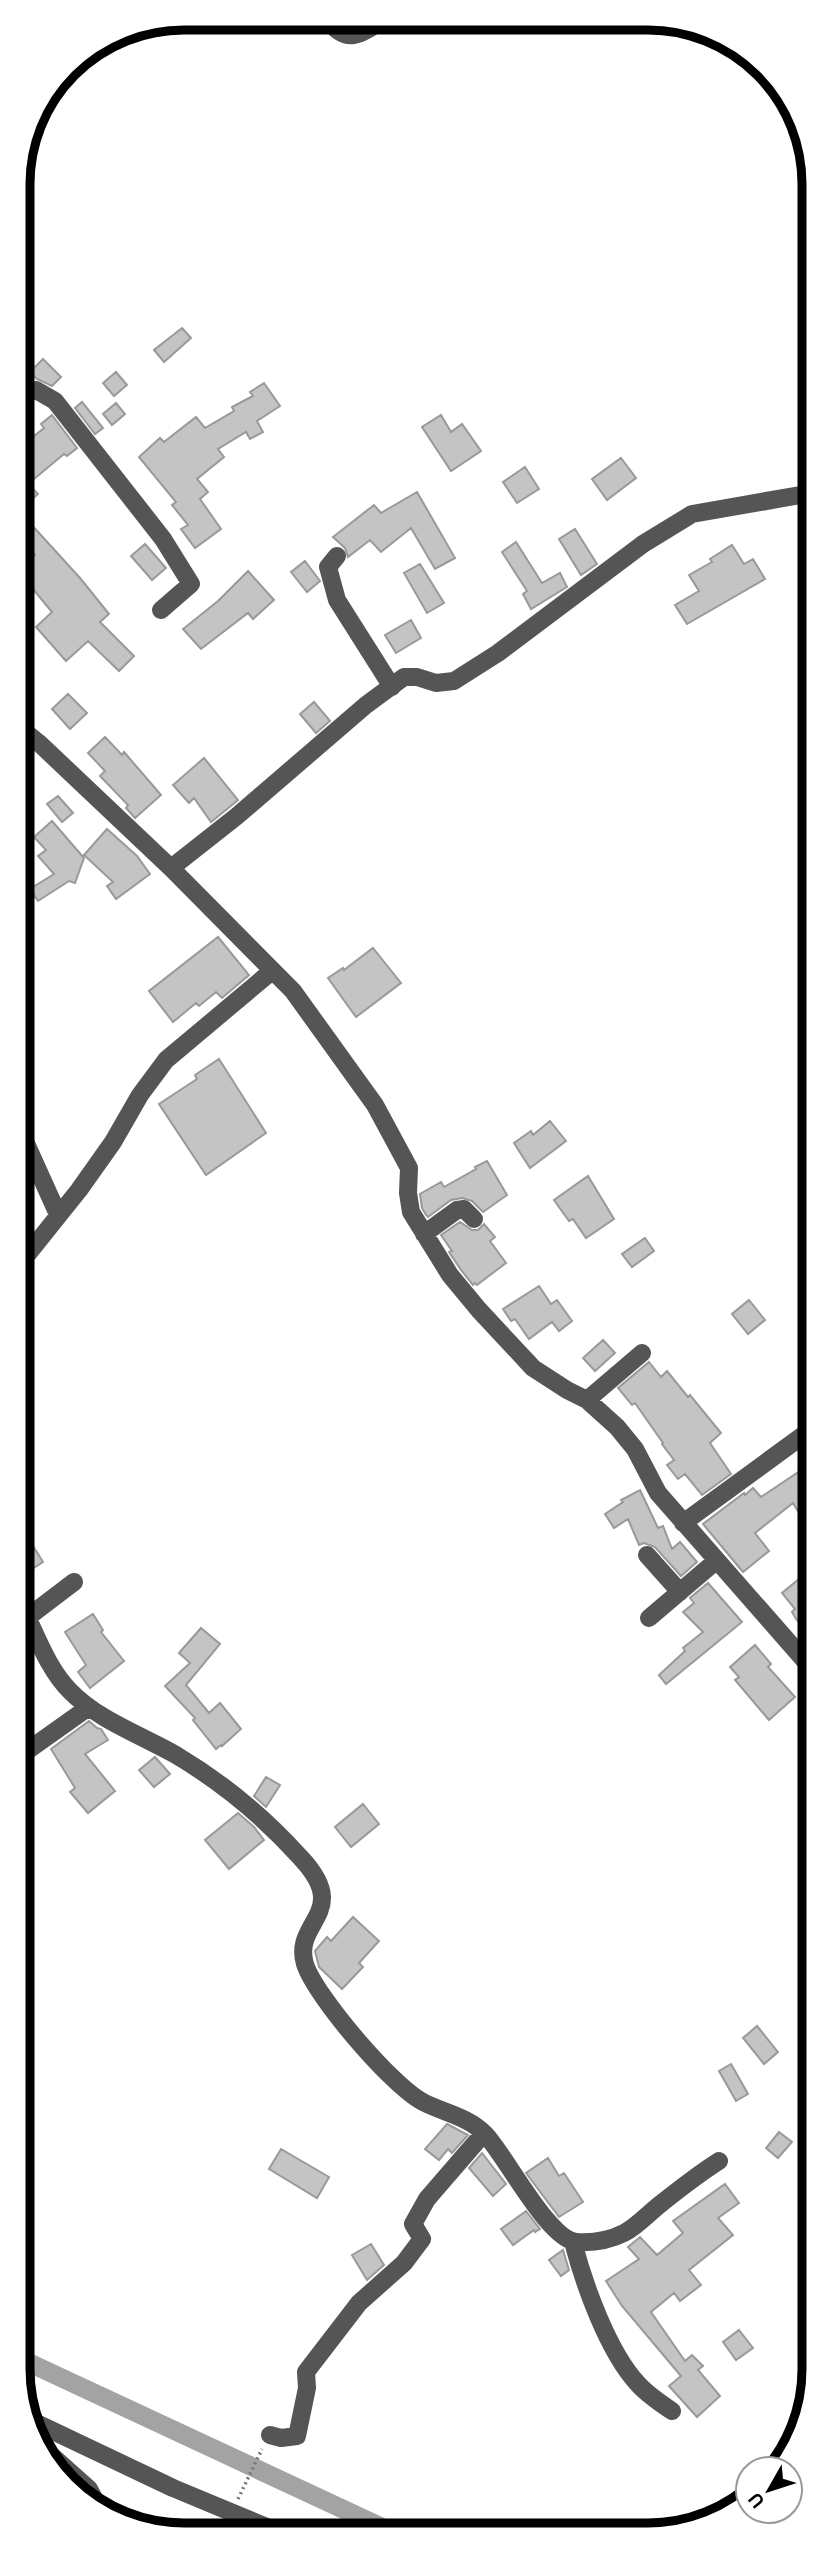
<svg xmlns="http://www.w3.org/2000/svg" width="832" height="2553" font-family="Ubuntu,sans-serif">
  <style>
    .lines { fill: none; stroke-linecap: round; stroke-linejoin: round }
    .canal { stroke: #a3a3a3; stroke-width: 19 }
    .building { fill: #c4c4c4; stroke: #999; stroke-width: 2 }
    .path { stroke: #777; stroke-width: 3.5; stroke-dasharray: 2 3.5; stroke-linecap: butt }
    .minor { stroke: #555; stroke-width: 18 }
    .rim { fill: none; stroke: #000; stroke-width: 9 }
  </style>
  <rect width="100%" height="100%" fill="#fff"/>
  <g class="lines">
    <!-- canal -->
    <path class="canal" d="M21,2359L392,2532"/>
  </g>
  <!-- building -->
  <path class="building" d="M182,328L191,338L164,362L154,350Z
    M43,359L61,377L52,386L37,379L30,372Z
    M116,372L127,385L114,396L103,383Z
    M264,383L280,406L257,421L263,432L250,439L246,432L218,449L224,457L197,479L208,492L200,499L221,529L195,548L181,529L188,525L172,505L176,502L139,457L160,438L164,442L196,417L205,428L234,411L232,407L253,396L250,392Z
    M82,402L103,428L95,434L75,408Z
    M116,403L125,414L112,425L103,414Z
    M52,415L77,448L67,456L64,454L28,484L38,494L19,511L80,578L109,614L100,622L134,656L119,671L88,641L66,661L36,627L52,612L33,589L30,591L18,577V569L35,555L18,537V449L44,428L41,424Z
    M441,415L451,432L462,424L481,451L451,471L422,427Z
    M621,458L636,478L607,500L592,479Z
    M525,467L539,489L517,503L503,482Z
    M417,492L455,558L435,569L411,528L381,552L370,540L348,557L345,548L333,537L374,505L381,513Z
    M575,529L597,564L581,575L559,539Z
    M516,542L542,583L560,573L567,587L531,609L523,594L527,591L502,552Z
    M145,544L166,568L152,580L131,556Z
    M732,545L744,564L753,559L765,579L687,624L675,605L699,591L689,575L712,562L710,559Z
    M305,561L320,581L307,592L291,572Z
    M420,564L444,603L427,613L404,573Z
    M248,571L274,600L253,619L248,613L201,649L183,629L218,601Z
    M411,620L421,638L396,653L385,635Z
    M68,694L87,713L70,729L52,709Z
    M314,702L330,721L316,733L300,714Z
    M105,737L122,755L124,752L161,795L135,818L126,808L128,805L100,776L105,771L88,753Z
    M204,758L238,800L211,822L194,798L189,803L173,785Z
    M58,796L73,813L62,822L47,804Z
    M52,821L84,858L75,883L69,881L38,901L30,889L54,874L38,856L46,850L34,837Z
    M107,829L137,856L150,874L116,899L107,886L113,882L84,855Z
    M218,937L249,975L222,998L216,992L199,1006L196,1003L173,1022L149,991Z
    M373,948L401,983L356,1017L328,978L343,968L344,970Z
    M219,1059L266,1133L206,1175L159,1104L197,1079L195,1075Z
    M550,1121L566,1141L530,1168L514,1143L531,1131L533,1135Z
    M487,1161L507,1195L483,1212L472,1201L462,1198L451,1200L428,1217L426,1215L422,1208L420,1194L441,1182L444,1187L476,1169L475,1167Z
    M588,1176L614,1219L586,1238L573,1219L569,1221L554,1200Z
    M460,1222L472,1230H478L484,1224L495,1237L490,1241L506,1263L477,1285L475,1283L473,1285L461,1270L449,1252L452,1251L441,1235Z
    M645,1238L654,1251L632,1267L622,1254Z
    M539,1286L551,1304L557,1300L572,1321L559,1331L552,1322L529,1339L515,1319L511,1321L503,1309Z
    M749,1300L765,1320L748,1334L732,1314Z
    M603,1340L615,1353L595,1371L583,1358Z
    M649,1362L661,1377L667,1371L688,1397L690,1395L721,1433L710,1443L731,1474L702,1495L685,1474L678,1479L667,1465L674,1460L662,1444L663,1443L635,1403L632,1405L618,1388Z
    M800,1471L813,1491V1511L802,1518L793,1503L755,1533L769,1551L743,1572L703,1524L744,1493L745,1495L753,1488L761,1497Z
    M640,1490L658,1528L663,1526L672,1549L680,1542L697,1562L681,1576L655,1547L644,1543L639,1545L628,1519L614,1528L605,1514L623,1502L621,1500Z
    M20,1525L43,1562L20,1577Z
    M799,1579L813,1596V1639L796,1619L792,1612L795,1609L782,1593Z
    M708,1583L742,1622L666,1684L659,1675L685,1651L683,1648L703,1632L683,1612L694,1603L690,1598Z
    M93,1614L103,1630L101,1632L124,1661L90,1688L78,1672L86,1665L65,1632Z
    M201,1628L220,1644L186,1685L209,1713L220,1703L241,1729L222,1746L221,1745L216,1749L193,1720L195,1718L165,1686L190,1663L179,1653Z
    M755,1645L771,1664L768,1667L795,1697L769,1720L735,1680L739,1677L730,1667Z
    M89,1721L97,1728L101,1729L108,1740L85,1754L115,1791L88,1813L70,1792L75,1788L51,1749Z
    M155,1757L170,1774L154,1787L139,1770Z
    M266,1777L280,1785L266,1807L254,1796Z
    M363,1804L379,1824L351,1847L335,1827Z
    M238,1813L254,1827L264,1840L229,1869L205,1840Z
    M353,1917L379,1941L359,1963L363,1967L342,1989L319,1967L315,1951L327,1937L331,1941Z
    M757,2026L778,2052L764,2064L743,2038Z
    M731,2064L748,2094L736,2101L719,2071Z
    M447,2124L468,2135L452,2153L448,2149L439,2160L425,2149Z
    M779,2132L792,2142L778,2158L766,2148Z
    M281,2149L329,2177L317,2198L269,2169Z
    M482,2153L506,2184L493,2196L469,2168Z
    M548,2158L559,2176L564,2173L583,2202L559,2217L526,2173Z
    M725,2184L739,2203L718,2218L733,2235L689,2270L701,2285L680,2301L674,2293L651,2312L685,2361L692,2355L703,2366L698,2370L720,2396L697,2417L669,2386L681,2376L622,2306L606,2281L639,2259L628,2247L640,2237L657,2255L683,2233L673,2221Z
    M526,2211L540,2229L535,2232L534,2230L513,2245L501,2229Z
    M371,2244L384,2265L367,2280L352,2255Z
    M563,2250L569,2270L561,2276L549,2260Z
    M739,2330L753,2348L736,2360L723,2342Z"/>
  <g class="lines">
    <!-- path -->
    <path class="path" d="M238,2499L262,2449"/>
    <!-- minor -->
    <path class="minor" d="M326,18C346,46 361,35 383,19
      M18,399L27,393L36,390L55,401L163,539L191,584L161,610
      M337,556L328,567L337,600L392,687
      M19,727L40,744L171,868L293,991L375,1105L409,1168L408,1193L411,1212L450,1275L479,1310L533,1368L567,1390L587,1400L617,1427L635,1449L658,1493L813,1670
      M171,868L237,816L366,705L404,677H417L436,683L454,681L498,653L643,544L692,514L812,493
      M19,1128L56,1210
      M424,1234L457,1210L464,1209L474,1219
      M19,1265L79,1190L113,1142L140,1095L166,1060L272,971
      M587,1400L642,1353
      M683,1523L813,1428
      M647,1555L680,1592
      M20,1603C36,1632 46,1667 70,1691C98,1720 141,1735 176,1755C223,1783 264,1817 300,1857C353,1913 292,1921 305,1964C315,1996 393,2087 423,2102C444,2113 467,2116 485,2134C506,2156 549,2241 577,2242C594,2243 610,2240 624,2233C636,2227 647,2215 658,2206C678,2190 697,2175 719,2161
      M28,1617L74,1582
      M649,1618L716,1561
      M20,1756L89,1707
      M573,2242C584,2284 608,2352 638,2384C647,2394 660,2403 672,2411
      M32,2421L173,2488L279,2532
      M270,2435L281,2438L297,2436L307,2388L306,2372L359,2303L404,2263L422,2239L413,2224L427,2199L484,2133
      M52,2456L89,2489L96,2502"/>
  </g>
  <!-- crop -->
  <path d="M0 0H832V2553H0ZM184 30H648A154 154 0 0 1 802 184V2369A154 154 0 0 1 648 2523H184A154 154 0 0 1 30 2369V184A154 154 0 0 1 184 30Z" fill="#fff" fill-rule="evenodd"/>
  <path class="rim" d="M184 30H648A154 154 0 0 1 802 184V2369A154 154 0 0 1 648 2523H184A154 154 0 0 1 30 2369V184A154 154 0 0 1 184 30Z"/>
  <!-- north arrow -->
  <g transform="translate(769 2490) rotate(231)"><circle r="33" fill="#ffffff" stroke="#999999" stroke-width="2"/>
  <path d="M0-5L12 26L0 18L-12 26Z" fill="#000000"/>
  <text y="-10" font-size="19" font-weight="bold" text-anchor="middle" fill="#000000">U</text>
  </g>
</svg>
